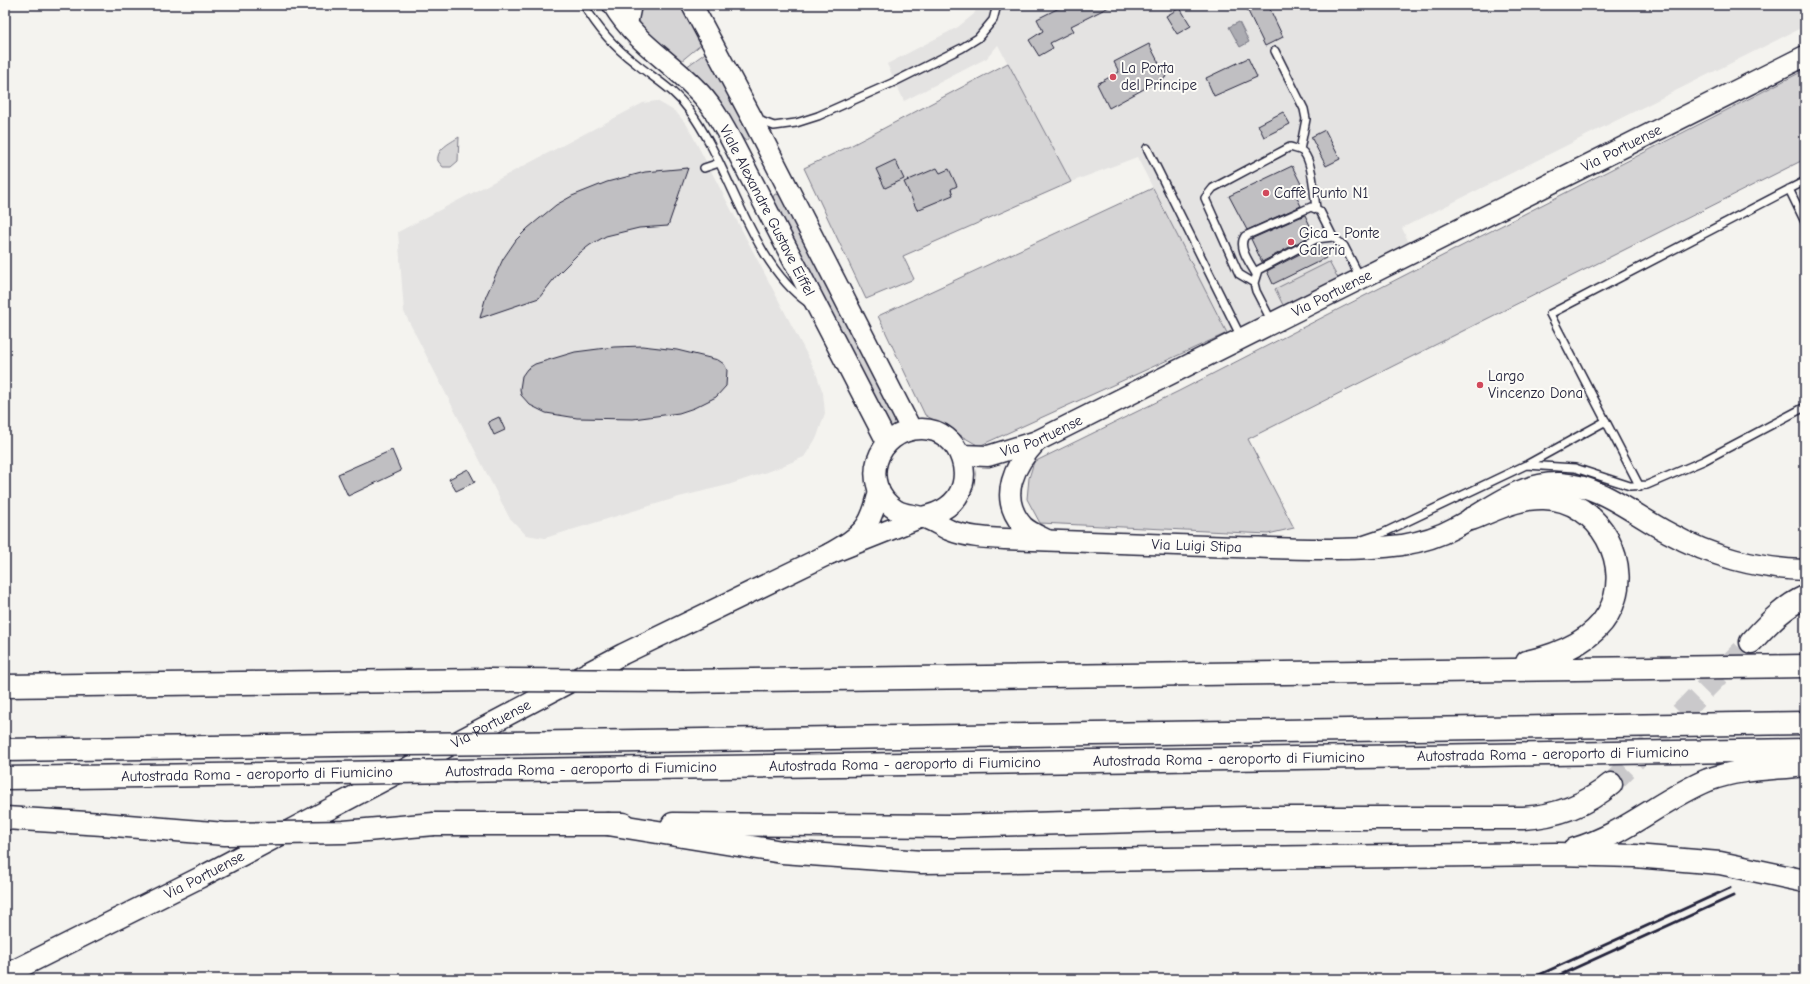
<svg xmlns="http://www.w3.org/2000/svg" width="1810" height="984" font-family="'Comic Neue',sans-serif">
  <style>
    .built { fill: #e4e3e2 }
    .green { fill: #d5d4d5; stroke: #7c7b88 }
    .water { fill: #acacb2; stroke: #757582 }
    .building { fill: #c0bfc2; stroke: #22223b }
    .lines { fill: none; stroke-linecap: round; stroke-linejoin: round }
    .highway-tunnel { stroke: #cac9cb; stroke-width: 22; stroke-dasharray: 22 11; stroke-linecap: butt }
    .lane-casing { stroke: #22223b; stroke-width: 10 }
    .street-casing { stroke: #22223b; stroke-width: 17 }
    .secondary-casing { stroke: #22223b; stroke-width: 23 }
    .highway-casing { stroke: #22223b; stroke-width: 25 }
    .lane { stroke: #fdfcf7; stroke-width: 7 }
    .street { stroke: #fdfcf7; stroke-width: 14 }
    .secondary { stroke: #fdfcf7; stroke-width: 20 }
    .highway { stroke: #fdfcf7; stroke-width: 22 }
    .rail { stroke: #22223b; stroke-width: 3 }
    .highway-bridge-casing { stroke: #22223b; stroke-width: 25; stroke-linecap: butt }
    .highway-bridge { stroke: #fdfcf7; stroke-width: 22 }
    .poi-dot { fill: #d1495b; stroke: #fdfcf7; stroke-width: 1.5 }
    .labels { text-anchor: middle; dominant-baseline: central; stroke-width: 4; stroke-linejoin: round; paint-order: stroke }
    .poi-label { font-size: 15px; fill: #22223b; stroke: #fdfcf7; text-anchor: start }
    .street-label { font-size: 15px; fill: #22223b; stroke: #fdfcf7 }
  </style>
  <rect width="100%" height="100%" fill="#f4f3ef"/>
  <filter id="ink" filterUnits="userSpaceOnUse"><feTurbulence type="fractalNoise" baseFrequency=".025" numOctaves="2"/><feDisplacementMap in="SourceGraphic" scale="8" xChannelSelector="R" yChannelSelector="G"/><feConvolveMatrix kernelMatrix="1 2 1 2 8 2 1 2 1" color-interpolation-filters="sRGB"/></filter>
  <g filter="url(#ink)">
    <!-- built -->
    <path class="built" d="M978,5H1805V26L1402,228L1409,243L1227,333L1137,157L1071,182L998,45L987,58L904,101L887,64L958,27L974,14Z
      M657,101L676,112L687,125L815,370L823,393L825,413L817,437L804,457L775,469L728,485L679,497L545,538L526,535L509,517L404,312L398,232L643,103Z"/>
    <!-- green -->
    <path class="green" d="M642,5H683L703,43L680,62L639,25V10Z
      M708,51L750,136L746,141L741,137C726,109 711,87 686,67Z
      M1008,63L1071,182L903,256L914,279L866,299L804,168L852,145Z
      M1805,70V159L1248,439L1294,528L1268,534L1040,523L1027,499L1029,478L1034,462L1179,391Z
      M459,137L458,161L451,167H443L438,161C436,149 450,143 459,137Z
      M1153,188L1227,333L979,446L925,415L878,316Z
      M775,194L780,195L902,429L891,434L774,201L773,197Z
      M1329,262L1340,282L1285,309L1275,289Z"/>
    <!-- water -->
    <path class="water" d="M1239,22L1249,42L1240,47L1229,27Z"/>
    <!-- building -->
    <path class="building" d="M1065,5H1113L1071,26L1074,31L1050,43L1053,48L1039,56L1029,40L1043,31L1037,19Z
      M1245,5H1268L1283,37L1265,46Z
      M1180,8L1191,26L1177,34L1166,16Z
      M1149,44L1166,77L1109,108L1097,84L1119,72L1114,62Z
      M1248,58L1257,77L1214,96L1206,78Z
      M1283,112L1290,124L1264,137L1258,125Z
      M1325,130L1340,159L1326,166L1311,137Z
      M895,160L904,179L885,188L876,169Z
      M1292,166L1304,190L1295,194L1301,206L1247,230L1229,196Z
      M688,168L668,226L639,228L606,236L590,245L577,255L557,275L539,298L480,318L486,296L503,259L516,240L528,228L556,205L572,196L607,182L645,172Z
      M937,168L940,173L949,169L957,186L951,189L953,195L917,210L904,182Z
      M1305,215L1314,234L1262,262L1251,239Z
      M1319,244L1326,258L1273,284L1267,271Z
      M642,346L677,350L718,360L724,364L727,370L726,386L716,397L694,408L679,413L633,419L577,418L546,413L530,405L521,395L520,389L522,376L527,369L535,364L575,352L614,347Z
      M499,417L505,430L494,435L488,422Z
      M392,450L401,471L348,496L338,474Z
      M468,469L475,482L456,491L449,479Z"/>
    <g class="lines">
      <!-- highway-tunnel -->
      <path class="highway-tunnel" d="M1611,784L1751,642"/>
      <!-- lane casing -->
      <g class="lane-casing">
        <path id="lane" d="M584,5C597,27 614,47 634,62C653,78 674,89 689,110C731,166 750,262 808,303
          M1275,51L1304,109L1306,119L1300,150
          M758,120L774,126L796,123L818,116L892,83L962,48L978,38L993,20L997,5
          M1147,148L1241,337
          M704,168L719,163
          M1789,189L1805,222
          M1256,274C1250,263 1237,247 1245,236L1311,207L1320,211L1333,237
          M1254,283L1239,274L1205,198L1213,188L1290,147C1295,149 1301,149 1304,153C1313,163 1314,195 1316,208
          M1272,322L1256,291L1254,283L1258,270L1316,239L1333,237L1344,246L1360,277
          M1528,464L1606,421
          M1640,487L1550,314L1805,181
          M1362,540L1383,533L1526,465L1575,468L1630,486L1647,485L1703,461L1805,407"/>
      </g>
      <!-- street casing -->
      <g class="street-casing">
        <path id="street" d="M629,29L634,5"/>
      </g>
      <!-- secondary casing -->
      <g class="secondary-casing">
        <g id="secondary">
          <path id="s1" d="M613,5C637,44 665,57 695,88C710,102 720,120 730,138L887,442"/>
          <path d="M692,5L752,118L911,429"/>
          <path d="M1037,441C1015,464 997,497 1023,526C1029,532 1039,536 1047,540"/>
          <path id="s2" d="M961,455L988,456L1037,441L1805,56"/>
          <path id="s3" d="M829,554L922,517C931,515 939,513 947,507C980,484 961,428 921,429C876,430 858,485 896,510C904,515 912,514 921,517C931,519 940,526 949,530C966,537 986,538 1005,539C1082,542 1159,544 1235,547C1290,548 1348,552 1402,545C1420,542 1438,537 1454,528C1488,511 1520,481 1560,483C1601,485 1634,515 1669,533C1710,556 1758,569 1805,570"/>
          <path id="s4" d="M5,975L201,877L623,654L829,554C862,535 871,529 879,490"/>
        </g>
      </g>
      <!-- highway casing -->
      <g class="highway-casing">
        <g id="highway">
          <path d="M1471,519C1495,510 1518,497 1544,498C1599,499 1636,566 1608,614C1592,642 1557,655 1527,662"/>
          <path d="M1751,642C1767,625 1783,607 1805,597"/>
          <path d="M683,681L1805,666"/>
          <path d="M5,686L487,680"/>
          <path d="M508,743L1805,723"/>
          <path d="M5,750L407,744"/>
          <path id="s5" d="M456,771L1805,750"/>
          <path d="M5,778L338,773"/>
          <path d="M5,818L103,824"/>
          <path d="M434,824H623"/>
          <path d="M608,824L782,852L922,862L1557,854L1635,856L1720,863L1805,881"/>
          <path d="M673,824L953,826L1245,818H1523C1557,816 1585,806 1611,784"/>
          <path d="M1575,849C1624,835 1662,799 1708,780C1739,768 1773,769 1805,765"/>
        </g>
      </g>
      <!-- lane -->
      <use href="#lane" class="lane"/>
      <!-- street -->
      <use href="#street" class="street"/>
      <!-- secondary -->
      <use href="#secondary" class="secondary"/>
      <!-- highway -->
      <use href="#highway" class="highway"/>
      <!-- rail -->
      <path class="rail" d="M1530,979L1730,888
        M1551,979L1733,896"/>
      <!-- highway-bridge casing -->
      <g class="highway-bridge-casing">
        <path id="highway-bridge" d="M487,680L683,681
          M407,744L508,743
          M338,773L456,771
          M103,824L225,834L344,832L434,824"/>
      </g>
      <!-- highway-bridge -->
      <use href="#highway-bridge" class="highway-bridge"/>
    </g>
  </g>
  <!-- markers -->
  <g class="poi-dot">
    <circle cx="1113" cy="77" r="4"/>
    <circle cx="1266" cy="193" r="4"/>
    <circle cx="1291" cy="242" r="4"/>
    <circle cx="1480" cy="385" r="4"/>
  </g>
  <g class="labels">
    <!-- poi labels -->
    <g class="poi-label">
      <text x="1121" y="68">La Porta<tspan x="1121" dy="17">del Principe</tspan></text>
      <text x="1274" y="193">Caffè Punto N1</text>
      <text x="1299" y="233">Gica - Ponte<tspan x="1299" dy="17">Galeria</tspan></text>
      <text x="1488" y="376">Largo<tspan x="1488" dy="17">Vincenzo Dona</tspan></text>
    </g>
    <!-- street labels -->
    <g class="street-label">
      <text stroke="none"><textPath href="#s2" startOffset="732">Via Portuense</textPath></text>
      <text stroke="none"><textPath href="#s1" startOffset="260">Viale Alexandre Gustave Eiffel</textPath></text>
      <text stroke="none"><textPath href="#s2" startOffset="408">Via Portuense</textPath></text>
      <text stroke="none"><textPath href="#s2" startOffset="84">Via Portuense</textPath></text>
      <text stroke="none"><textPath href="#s3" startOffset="655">Via Luigi Stipa</textPath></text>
      <text stroke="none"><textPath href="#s4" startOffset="547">Via Portuense</textPath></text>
      <text stroke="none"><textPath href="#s5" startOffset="1097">Autostrada Roma - aeroporto di Fiumicino</textPath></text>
      <text stroke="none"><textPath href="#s5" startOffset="773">Autostrada Roma - aeroporto di Fiumicino</textPath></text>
      <text stroke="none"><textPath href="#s5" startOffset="449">Autostrada Roma - aeroporto di Fiumicino</textPath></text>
      <text transform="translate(581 769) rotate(-1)">Autostrada Roma - aeroporto di Fiumicino</text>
      <text transform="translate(257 774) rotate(-1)">Autostrada Roma - aeroporto di Fiumicino</text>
      <text stroke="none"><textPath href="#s4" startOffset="223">Via Portuense</textPath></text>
    </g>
  </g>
  <!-- margin -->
  <rect width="1810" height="984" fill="none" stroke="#fdfcf7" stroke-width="20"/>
  <rect x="10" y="10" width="1790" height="964" fill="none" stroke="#22223b" stroke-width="1.5" filter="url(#ink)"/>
</svg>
